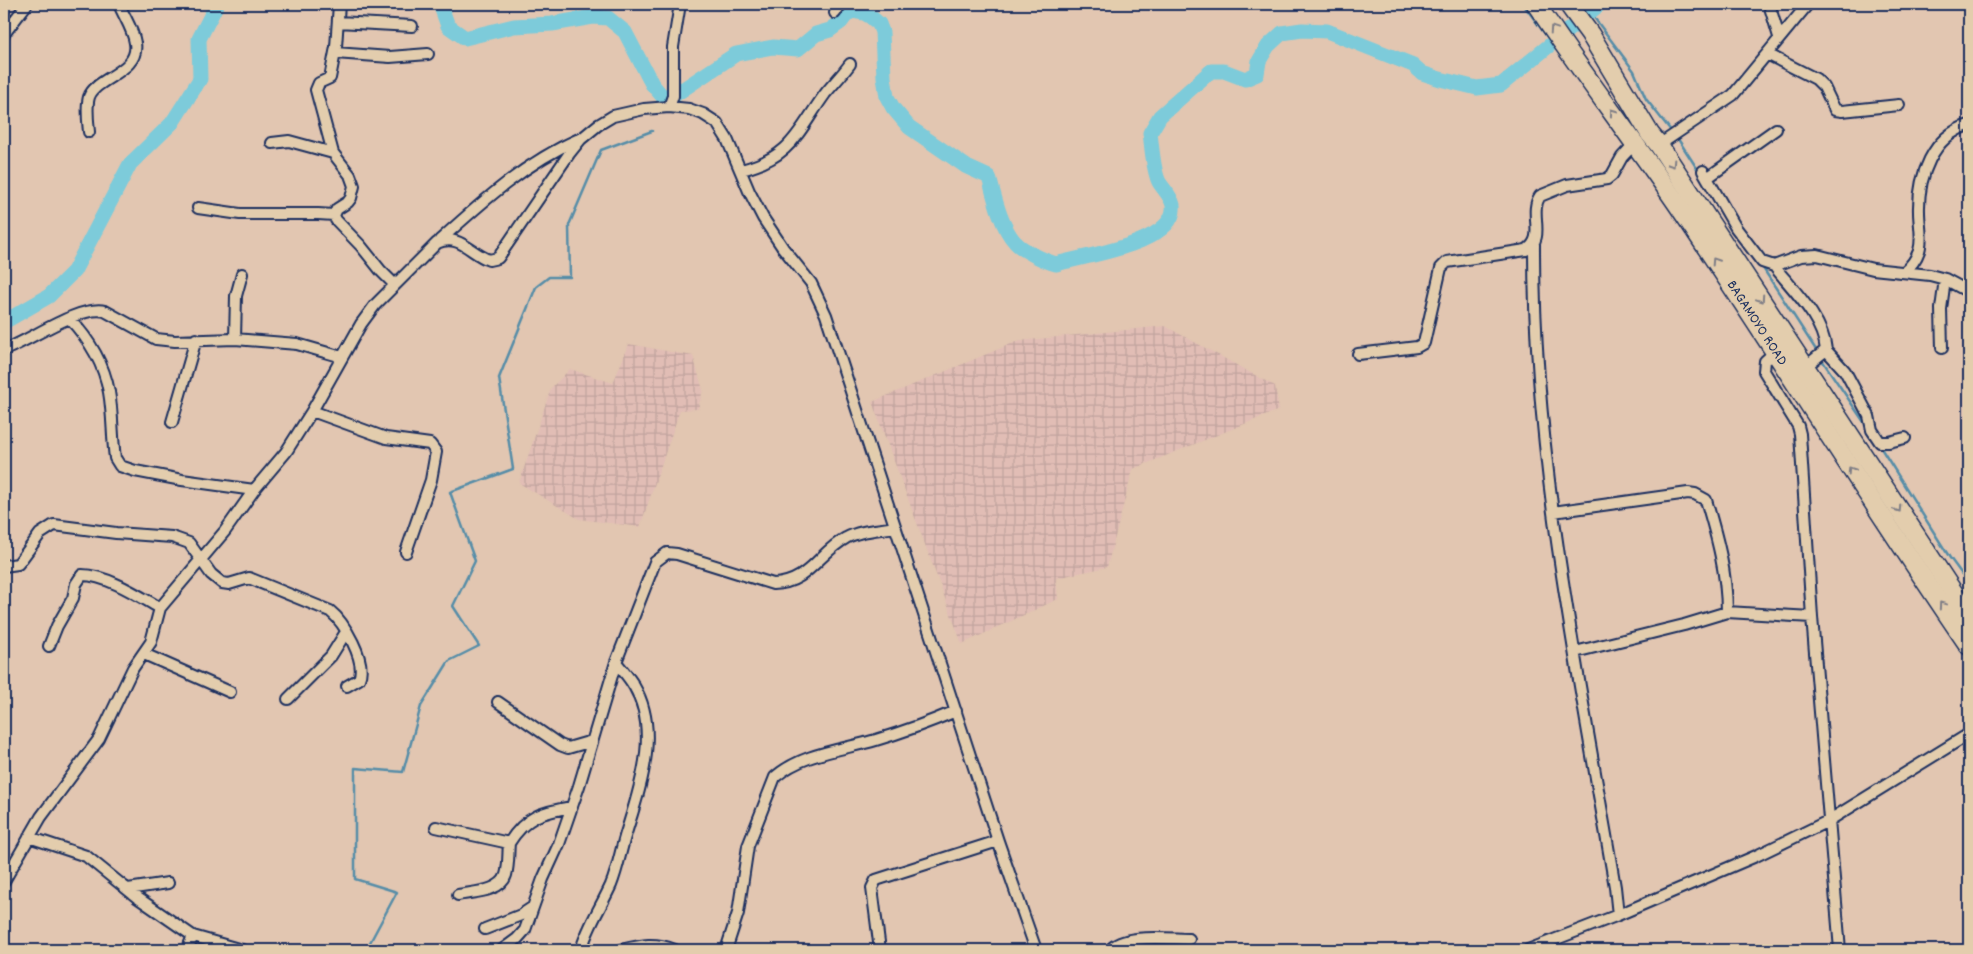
<svg xmlns="http://www.w3.org/2000/svg" width="1973" height="954" font-family="Dekko,sans-serif">
  <style>
    .industrial { fill: url(#industrial-grid) }
    .lines { fill: none; stroke-linecap: round; stroke-linejoin: round }
    .stream { stroke: #568da8; stroke-width: 2.5 }
    .river { stroke: #7dcbda; stroke-width: 15 }
    .street-casing { stroke: #1b2f5e; stroke-width: 14 }
    .highway-casing { stroke: #1b2f5e; stroke-width: 21 }
    .street { stroke: #e3cdad; stroke-width: 10 }
    .highway { stroke: #e3cdad; stroke-width: 18 }
    .oneway { stroke: #7f7e86 }
    .labels { text-anchor: middle; dominant-baseline: central; stroke-width: 4; stroke-linejoin: round; paint-order: stroke }
    .street-label { font-size: 15px; fill: #1b2f5e; stroke: #e3cdad }
  </style>
  <defs>
    <pattern id="industrial-grid" width="8" height="8" patternUnits="userSpaceOnUse" patternTransform="scale(1.25)"><rect width="8" height="8" fill="#e1bdb5"/><path d="M0 4h8M4 0v8" fill="none" stroke="#c0a39e"/></pattern>
  </defs>
  <rect width="100%" height="100%" fill="#e2c6b1"/>
  <filter id="ink" filterUnits="userSpaceOnUse"><feTurbulence type="fractalNoise" baseFrequency=".02" numOctaves="2"/><feDisplacementMap in="SourceGraphic" scale="10" xChannelSelector="R" yChannelSelector="G"/><feConvolveMatrix kernelMatrix="1 2 1 2 8 2 1 2 1" color-interpolation-filters="sRGB"/></filter>
  <g filter="url(#ink)">
    <!-- industrial -->
    <path class="industrial" d="M1165,326L1275,386L1279,410L1133,469L1107,567L1056,578L1058,599L962,644L872,402L1018,341Z
      M629,344L693,356L703,390L698,409L680,410L640,527L579,519L519,483L551,388L570,369L613,383Z"/>
    <g class="lines">
      <!-- stream -->
      <path class="stream" d="M1523,4L1565,61
        M1584,4L1634,71L1646,99L1672,132
        M1676,136L1700,173
        M1761,265L1818,353
        M1822,360L1868,428
        M1879,445L1950,558L1969,584
        M369,950L367,948L397,892L355,879V768L403,772L421,706L449,661L479,646L453,606L475,561L450,492L513,469L499,378L536,287L549,277H570L569,225L601,150L652,131"/>
      <!-- river -->
      <path class="river" d="M440,4L448,26L465,38L514,26L552,24L593,17L608,18L625,32L652,84L663,97L673,96L736,54L773,47L798,49L816,34L830,30L841,22L847,14L853,11L864,13L871,17L879,24L882,32L884,77L887,97L893,108L909,127L967,167L989,177C994,196 1001,227 1015,242C1023,251 1045,261 1056,264C1082,256 1178,244 1173,205C1171,196 1164,190 1159,182C1153,170 1152,147 1150,133L1160,116L1211,71H1224L1245,79L1257,74L1259,61L1268,46L1282,33L1302,30L1327,31L1413,65L1422,73L1440,79L1477,88L1501,85L1600,4
        M4,322L49,296L74,271L130,164L172,123L200,79L199,39L217,4"/>
      <!-- street casing -->
      <g class="street-casing">
        <path id="street" d="M339,4L336,47L330,78L319,83L316,90L333,153L350,175L354,186L351,198L348,202L337,209L334,215L336,220L361,246L381,271L394,284
          M1769,4L1779,37
          M835,13L841,4
          M338,22L412,26
          M4,34L27,4
          M335,53L390,57L428,54
          M1767,54L1816,79L1824,87L1835,110L1842,111L1899,105
          M669,107L673,96V47L680,4
          M89,132C88,121 86,107 89,97C96,77 140,72 135,43C133,29 124,17 119,4
          M272,143L289,141L333,153
          M1659,145L1733,95L1808,4
          M741,170C792,157 797,133 825,94C833,84 842,75 850,64
          M1703,171L1736,228L1762,262L1774,266L1801,256L1817,255L1873,269L1930,275L1945,279L1969,292
          M1707,178L1776,129
          M198,208L240,214H318L334,215
          M440,240C482,202 526,162 579,139
          M1534,244C1533,460 1579,675 1615,887L1618,915
          M1774,266C1793,290 1823,318 1826,350L1805,367
          M1904,272C1911,266 1916,260 1919,251C1923,238 1919,225 1919,212C1918,177 1932,136 1969,125
          M69,318C89,339 104,364 109,392C113,414 112,437 115,458L120,466L135,471L182,480L254,490
          M235,339L236,296L242,274
          M1942,348L1941,309L1945,279
          M4,350C31,340 79,305 105,311L156,339L175,341L235,339L297,344L342,357
          M1826,350L1845,371L1869,416L1872,430L1880,442H1889L1905,438
          M1775,352L1765,361L1764,371L1798,426L1800,434L1812,617L1840,950
          M1358,354L1417,347L1424,343L1441,268L1447,262L1526,250C1547,238 1528,213 1540,196L1567,185L1607,179L1612,175L1622,157L1636,142
          M312,411L386,438L430,444L436,452L431,480L406,552
          M172,422L196,339
          M1553,512L1688,493L1695,494L1706,500C1717,537 1727,573 1727,612
          M4,566L18,564L40,534L54,525L116,533L172,537L189,543L211,574L222,583L229,584L249,578L330,611C344,622 367,661 359,679L347,686
          M49,646L57,626L73,598L76,584L82,575C107,575 139,596 160,608
          M1575,652L1684,625L1727,612L1812,617
          M144,654L230,692
          M288,699L331,656L346,632
          M498,702L560,745L568,748L592,741
          M436,827L509,843C526,816 542,812 572,807
          M29,837L86,856L138,898L193,936L187,950
          M4,881L41,817L99,739L133,668L151,642L160,608L225,531L254,490L286,452L312,411L361,324L375,305L437,243C459,233 470,253 489,260L498,258L569,154L581,139L598,125L613,116L644,109L669,107L689,109L703,114L717,123L727,139L749,191L763,218L783,248L811,283L826,315L998,841L1036,950
          M128,889L168,883
          M458,895C472,892 501,892 506,875C509,865 508,853 509,843
          M485,929L521,915L533,907
          M193,936L242,950
          M502,950L517,939L525,930L543,879L559,844L579,786L616,662L655,562L667,553L677,554L773,584C809,583 818,553 846,538C860,530 880,530 895,527
          M581,950C588,926 601,907 611,885C618,868 621,848 627,830C641,785 660,730 634,686C629,677 622,670 616,662
          M621,950C642,945 654,942 675,950
          M726,950L738,913L748,846L775,777C803,753 842,750 876,740C903,732 930,722 956,711
          M880,950L872,888L876,880L998,841
          M1110,950C1123,933 1170,939 1189,939
          M1528,950L1618,915L1756,856L1828,821L1969,734"/>
      </g>
      <!-- highway casing -->
      <g class="highway-casing">
        <g id="highway">
          <path id="s1" d="M1536,4C1583,75 1636,143 1684,214C1780,357 1871,503 1969,646"/>
          <path d="M1568,4L1590,34L1650,134L1659,145L1969,616"/>
        </g>
      </g>
      <!-- street -->
      <use href="#street" class="street"/>
      <!-- highway -->
      <use href="#highway" class="highway"/>
    </g>
    <!-- one-way arrows -->
    <defs><path id="oneway-chevron" d="M-2-3.5L2.5 0L-2 3.5" fill="none" stroke-width="1.6" stroke-linecap="round" stroke-linejoin="round" transform="scale(1.25)"/></defs>
    <g class="oneway">
      <use href="#oneway-chevron" transform="translate(1553 29) rotate(-124)"/>
      <use href="#oneway-chevron" transform="translate(1613 112) rotate(-126)"/>
      <use href="#oneway-chevron" transform="translate(1672 164) rotate(57)"/>
      <use href="#oneway-chevron" transform="translate(1715 261) rotate(-123)"/>
      <use href="#oneway-chevron" transform="translate(1761 299) rotate(56)"/>
      <use href="#oneway-chevron" transform="translate(1851 470) rotate(-123)"/>
      <use href="#oneway-chevron" transform="translate(1898 509) rotate(57)"/>
      <use href="#oneway-chevron" transform="translate(1942 605) rotate(-125)"/>
    </g>
  </g>
  <g class="labels">
    <!-- street labels -->
    <g class="street-label">
      <text stroke="none"><textPath href="#s1" startOffset="388">BAGAMOYO ROAD</textPath></text>
    </g>
  </g>
  <!-- margin -->
  <rect width="1973" height="954" fill="none" stroke="#e3cdad" stroke-width="20"/>
  <rect x="10" y="10" width="1953" height="934" fill="none" stroke="#1b2f5e" stroke-width="2" filter="url(#ink)"/>
</svg>
